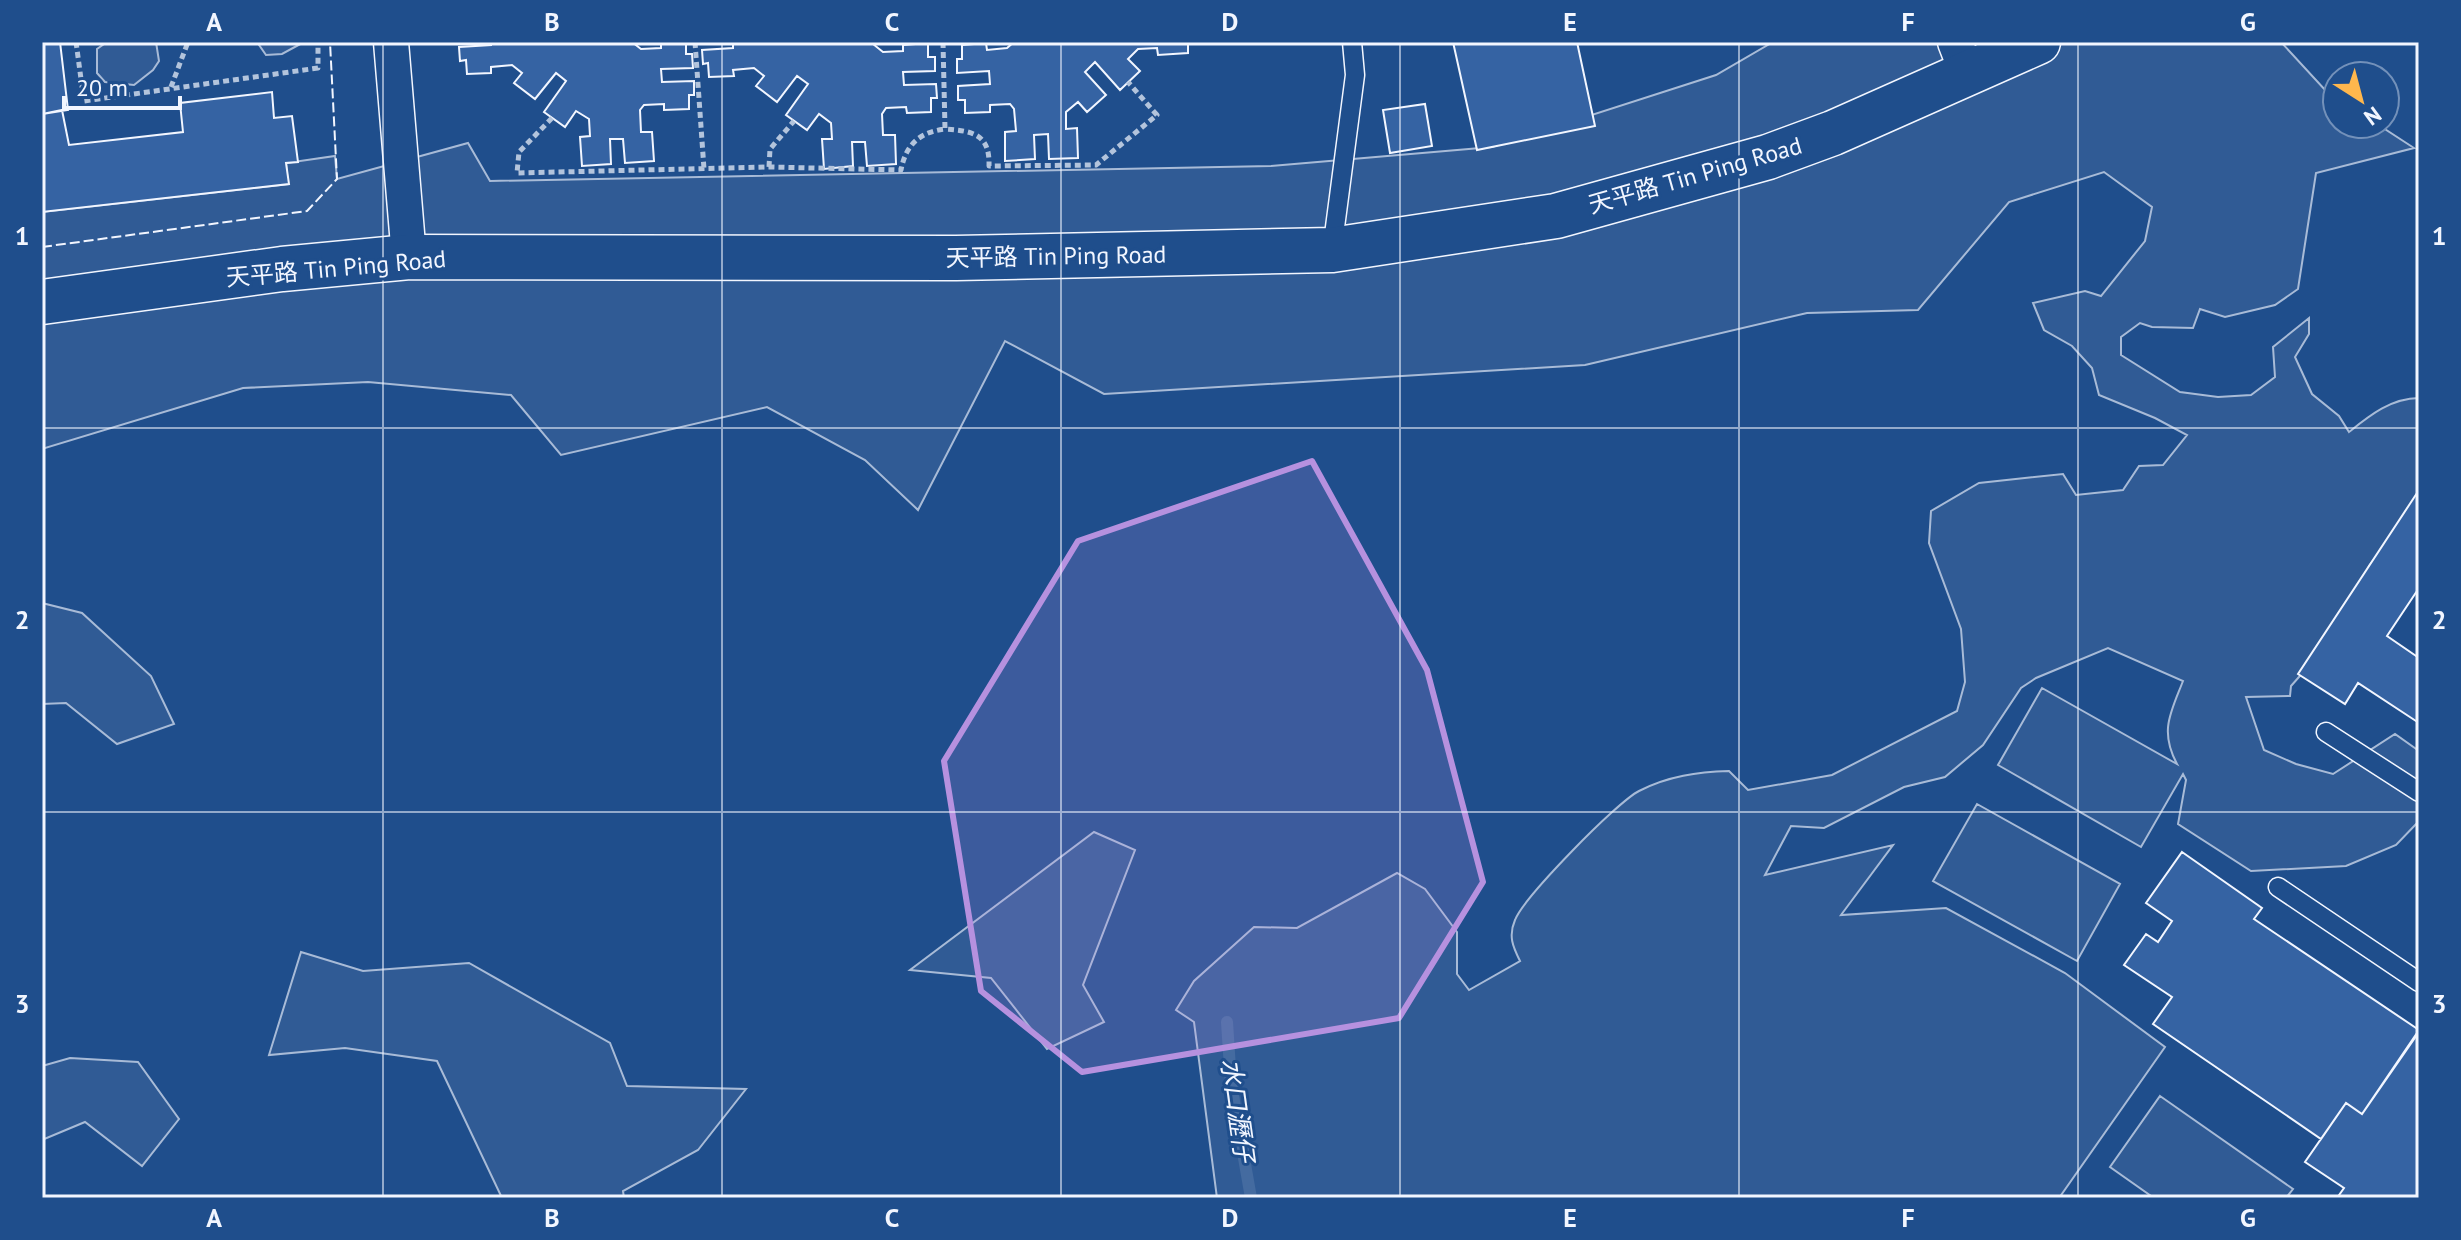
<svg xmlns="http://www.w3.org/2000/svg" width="2461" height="1240" font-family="'PT Sans','Noto Sans SC',sans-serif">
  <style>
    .green { fill: #305b95; stroke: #a8bbd7; stroke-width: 2 }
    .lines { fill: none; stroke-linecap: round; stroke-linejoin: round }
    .stream { stroke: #446ba0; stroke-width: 12 }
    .building { fill: #3563a3; stroke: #f2f6ff; stroke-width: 2 }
    .service-casing { stroke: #f2f6ff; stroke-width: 21 }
    .minor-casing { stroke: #f2f6ff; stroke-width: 37 }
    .tertiary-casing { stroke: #f2f6ff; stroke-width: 47 }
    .path { stroke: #b3c4dc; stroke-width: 5; stroke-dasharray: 6 4; stroke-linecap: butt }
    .service { stroke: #1f4e8c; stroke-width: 18 }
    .minor { stroke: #1f4e8c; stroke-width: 34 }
    .tertiary { stroke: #1f4e8c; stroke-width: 44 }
    .fence { stroke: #f2f6ff; stroke-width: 2; stroke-dasharray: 10 4; stroke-linecap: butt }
    .marked { fill: #b691df; fill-opacity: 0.2; stroke: #b691df; stroke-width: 6; stroke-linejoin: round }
    .grid { fill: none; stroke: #f2f6ff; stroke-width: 2; stroke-opacity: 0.55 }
    .labels { text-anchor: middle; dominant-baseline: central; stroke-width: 6; stroke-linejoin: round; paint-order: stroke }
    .street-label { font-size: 24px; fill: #f2f6ff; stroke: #1f4e8c }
    .water-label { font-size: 26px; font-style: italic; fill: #f2f6ff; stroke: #1f4e8c }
    .neatline { fill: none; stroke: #f2f6ff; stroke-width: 3 }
    .grid-label { font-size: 26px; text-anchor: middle; font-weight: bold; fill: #f2f6ff }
  </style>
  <rect width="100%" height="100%" fill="#1f4e8c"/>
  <!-- green -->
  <path class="green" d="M107,42H156L159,61L153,70L134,85L105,82L97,73V49Z
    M257,42H304L282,54L266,55Z
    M1773,42H2281L2326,91L2337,99V124H2377L2414,148L2316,173L2298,289L2275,305L2225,317L2200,309L2193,328L2152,327L2140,323L2121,337V355L2180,392L2218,397L2251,395L2275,377L2273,347L2309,318V334L2295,357L2312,394L2339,416L2349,432C2369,416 2391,398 2419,398V500L2369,566L2356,600L2323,650L2291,686L2290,696L2246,697L2264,750L2296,764L2333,774L2395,734L2419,751V821L2396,845L2346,866L2251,871L2178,824L2186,780L2183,774L2141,847L1998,765L2042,688L2177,764C2159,731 2171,712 2183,681L2108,648L2036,678L2021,688L1983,745L1945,777L1904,787L1824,828L1791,826L1765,875L1893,845L1841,915L1946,908L2065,973L2165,1047L2059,1198H1217L1194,1022L1176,1010L1194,981L1254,927L1297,928L1397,873L1425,889L1457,932V974L1469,990L1520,961C1513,947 1508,936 1515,920C1524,897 1617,802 1639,791C1668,776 1698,772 1729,771L1748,790L1832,775L1957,711L1965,682L1961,629L1929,543L1931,511L1979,483L2063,474L2076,495L2123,490L2139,466L2163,465L2187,435L2155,418L2099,395L2092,368L2072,346L2044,330L2033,303L2085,291L2101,296L2145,241L2152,207L2104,172L2009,202L1918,310L1807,313L1585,365L1104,394L1005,341L918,510L865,460L767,407L561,455L511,395L368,382L243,388L42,449V212L288,184L286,163L335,156L337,179L468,143L490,181L1271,166L1492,147L1716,75Z
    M42,603L82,613L151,676L174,724L117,744L66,703L42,704Z
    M1977,804L2120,884L2077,961L1933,881Z
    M1094,832L1135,850L1083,985L1104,1022L1047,1049L991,978L910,970Z
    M301,952L363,971L469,963L610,1043L627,1086L746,1089L698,1150L623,1191L624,1198H502L437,1061L345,1048L269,1055Z
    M70,1058L138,1062L179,1119L142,1166L85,1122L42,1140V1066Z
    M2160,1096L2293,1189L2286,1198H2154L2110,1167Z"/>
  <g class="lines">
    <!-- stream -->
    <path class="stream" d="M1227,1022L1231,1084L1251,1198"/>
  </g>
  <!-- building -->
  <path class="building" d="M42,42H60L68,110L42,114Z
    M491,42H632L641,49L661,48V42H686V54H692L693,68L661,69L662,82L694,81V95H689V109L664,110V104L644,105L640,110L641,132H652L654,161L625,163L623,139H610L611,164L582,166L580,137L590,136L589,119L576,111L565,127L544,112L566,81L556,73L535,99L514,83L522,73L512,65L491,67V73L467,74L466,60L460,61L459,47L491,45Z
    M733,42H875L873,44L883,52L903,51V45L928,43V57H935V71L903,72L904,85L936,84L937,98H931V112L907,113L906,107L886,108L882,114L883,135H895L896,164L867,166L865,142H852L853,166L824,169L822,139H832L831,123L819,114L807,130L786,115L808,84L797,76L777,102L756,86L764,76L754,68L733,70L734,76L709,77L708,63L703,64L702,50L733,48Z
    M1014,42H1188V53L1158,55L1157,48L1138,49L1128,59L1140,71L1120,90L1095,62L1085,72L1106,95L1087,112L1078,102L1066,112V129L1077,128L1078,158L1049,159L1048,134L1034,135L1035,159L1005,161V132L1016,131L1014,109L1010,104L990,105V112L965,113V100H958V86L990,84L989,71L957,73V59H962V45L986,43L987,50L1007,48Z
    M1453,42H1577L1595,126L1477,150Z
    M272,92L274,118L292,116L298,162L286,163L289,184L42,212V114L62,110L69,145L183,132L180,103Z
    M1425,104L1432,146L1390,153L1383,110Z
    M2419,490V588L2387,636L2419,658V723L2358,683L2345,704L2298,674Z
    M2182,852L2262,908L2254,919L2419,1030L2362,1114L2346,1103L2321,1139L2153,1024L2172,997L2124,965L2146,934L2158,942L2172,921L2146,903Z
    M2419,1032V1198H2337L2344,1188L2305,1162L2346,1103L2362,1114Z"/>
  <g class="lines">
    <!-- service casing -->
    <g class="service-casing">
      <path id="service" d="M1332,250L1355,75L1352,42
        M2326,732L2419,792
        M2278,887L2419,982"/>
    </g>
    <!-- minor casing -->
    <g class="minor-casing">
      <path id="minor" d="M391,42L409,257
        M1955,42L1967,73"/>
    </g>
    <!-- tertiary casing -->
    <g class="tertiary-casing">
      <path id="tertiary" d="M42,302L282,269L409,257L956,258L1332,250L1556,216L1768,157L1833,133L2038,42"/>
    </g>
    <!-- path -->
    <path class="path" d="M76,42L84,101L318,68V42
      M695,42L704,169
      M943,42L945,129C973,131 990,134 989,166L1096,165L1157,115L1128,82
      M171,87L188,42
      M552,118L519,152L517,173L769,167L901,170C906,144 920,132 945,129
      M769,167L770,149L794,121"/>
    <!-- service -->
    <use href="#service" class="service"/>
    <!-- minor -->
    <use href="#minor" class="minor"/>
    <!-- tertiary -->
    <use href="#tertiary" class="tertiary"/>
    <!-- fence -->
    <path class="fence" d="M42,247L307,211L337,179L330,42"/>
  </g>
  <!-- marked area -->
  <path class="marked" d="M1312,461L1427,670L1483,882L1399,1018L1082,1072L981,991L944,761L1078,541Z"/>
  <!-- grid -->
  <path class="grid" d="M383,42V1198M722,42V1198M1061,42V1198M1400,42V1198M1739,42V1198M2078,42V1198M42,428H2419M42,812H2419"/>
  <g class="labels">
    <!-- street labels -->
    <g class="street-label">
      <text transform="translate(1695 175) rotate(-16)">天平路 Tin Ping Road</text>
      <text transform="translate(1056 256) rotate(-1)">天平路 Tin Ping Road</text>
      <text transform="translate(336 268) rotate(-5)">天平路 Tin Ping Road</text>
    </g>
    <!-- water labels -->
    <g class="water-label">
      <text transform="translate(1238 1110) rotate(82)">水口瀝仔</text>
    </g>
  </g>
  <!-- border -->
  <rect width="2461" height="1240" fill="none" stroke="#1f4e8c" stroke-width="88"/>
  <!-- north arrow -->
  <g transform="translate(2361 100) rotate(144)"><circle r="38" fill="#1f4e8c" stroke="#7391ba" stroke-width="2"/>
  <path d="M0-6L14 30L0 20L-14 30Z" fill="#ffb74d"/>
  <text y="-12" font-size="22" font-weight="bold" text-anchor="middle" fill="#f2f6ff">N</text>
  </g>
  <!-- scale -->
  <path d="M64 96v12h116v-12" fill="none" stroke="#f2f6ff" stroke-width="4"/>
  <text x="76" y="96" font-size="24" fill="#f2f6ff" stroke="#1f4e8c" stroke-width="6" paint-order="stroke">20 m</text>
  <rect x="44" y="44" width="2373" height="1152" class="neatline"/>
  <g class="grid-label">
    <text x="214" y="31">A</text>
    <text x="552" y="31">B</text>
    <text x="892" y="31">C</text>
    <text x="1230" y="31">D</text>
    <text x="1570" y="31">E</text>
    <text x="1908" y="31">F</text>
    <text x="2248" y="31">G</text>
    <text x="22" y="245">1</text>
    <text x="2439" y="245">1</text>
    <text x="22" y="629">2</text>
    <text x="2439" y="629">2</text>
    <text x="22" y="1013">3</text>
    <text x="2439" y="1013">3</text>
    <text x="214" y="1227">A</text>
    <text x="552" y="1227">B</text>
    <text x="892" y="1227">C</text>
    <text x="1230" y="1227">D</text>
    <text x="1570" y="1227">E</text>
    <text x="1908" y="1227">F</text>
    <text x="2248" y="1227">G</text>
  </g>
</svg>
